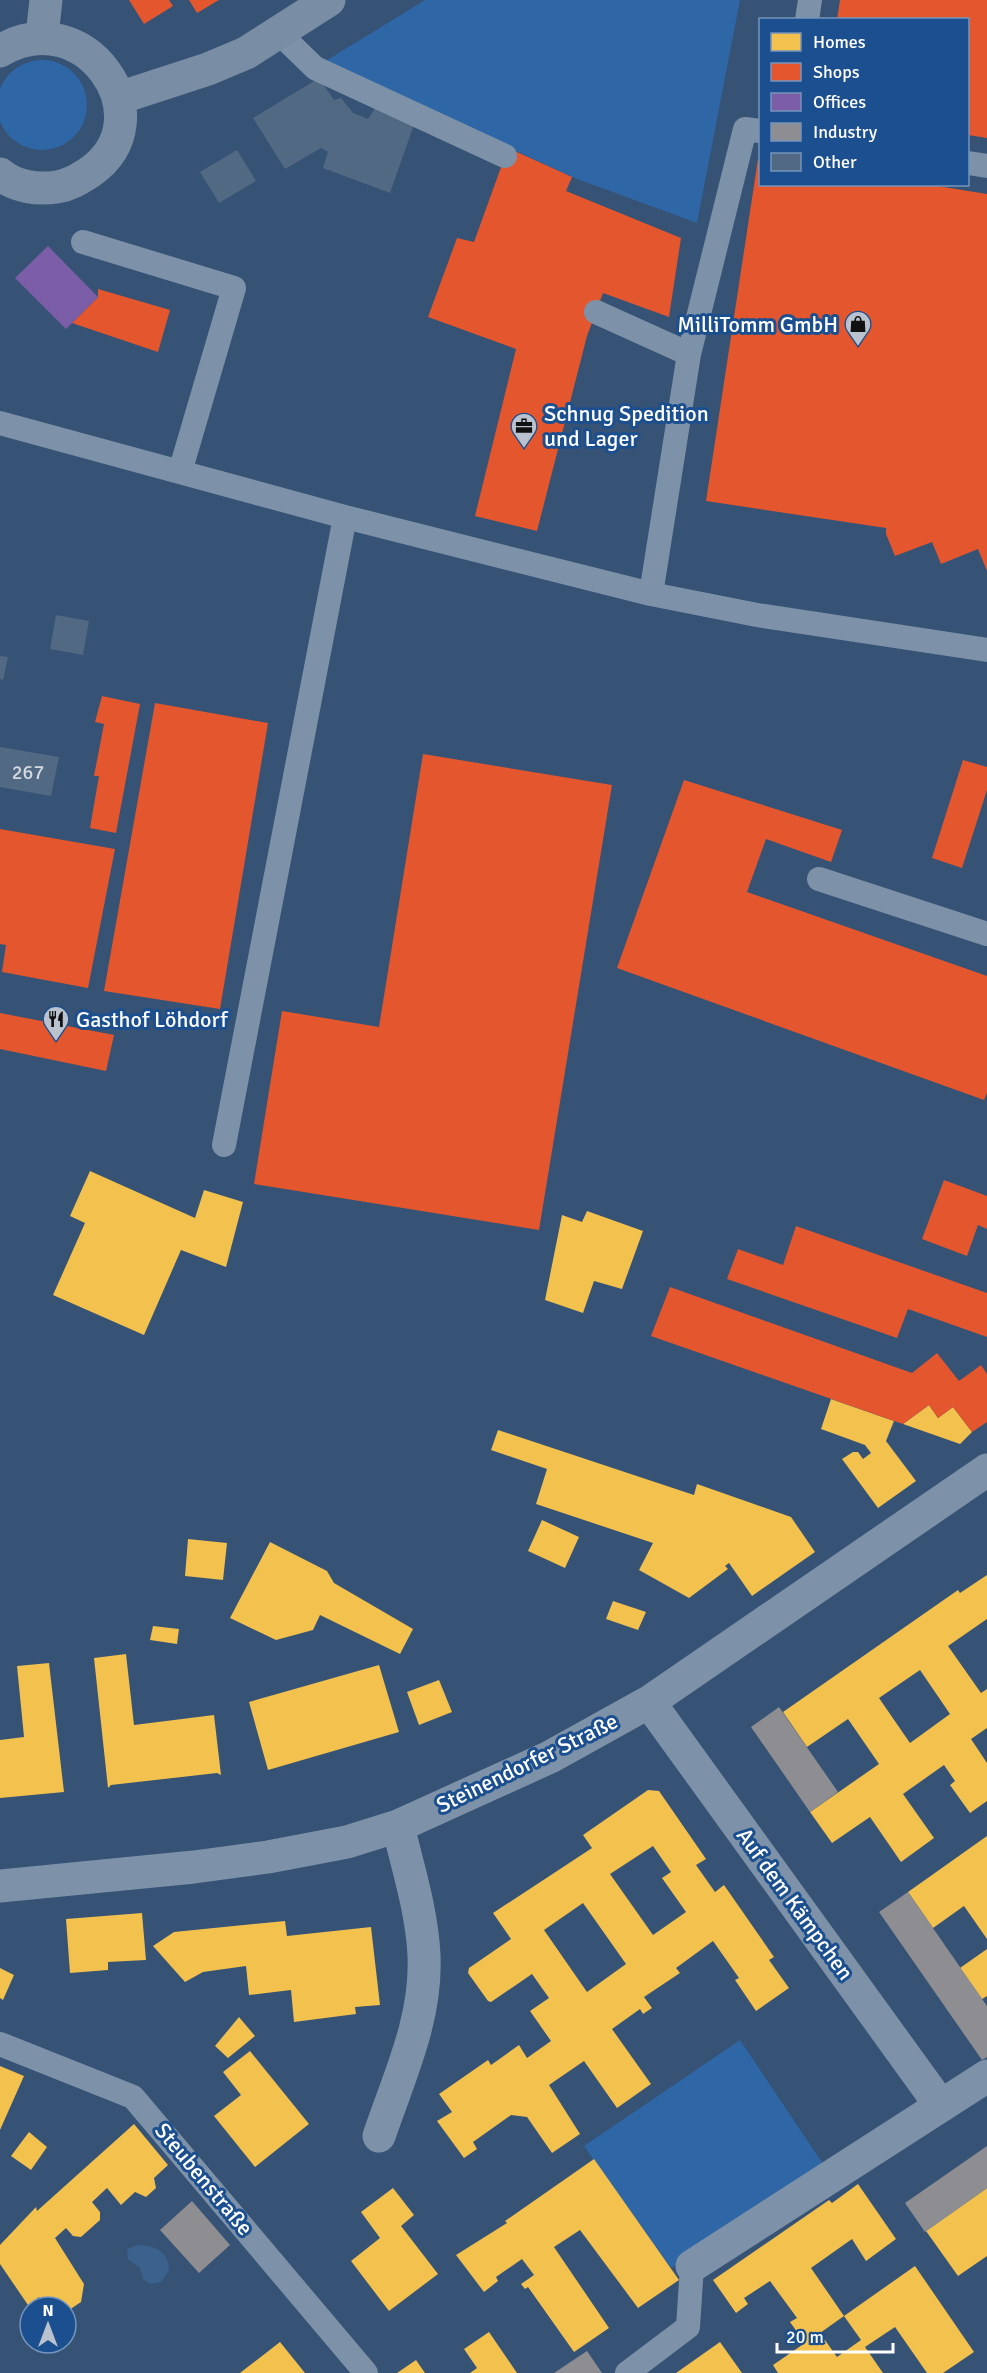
<svg xmlns="http://www.w3.org/2000/svg" width="987" height="2373" font-family="Signika,sans-serif">
  <style>
    .green { fill: #2f66a5 }
    .water { fill: #3b618d }
    .homes { fill: #f2c14e; fill-rule: evenodd }
    .shops { fill: #e4572e }
    .offices { fill: #7b5ea7 }
    .industry { fill: #8d8d92 }
    .building { fill: #526984 }
    .lines { fill: none; stroke-linecap: round; stroke-linejoin: round }
    .service { stroke: #7d92a8; stroke-width: 24 }
    .minor { stroke: #7d92a8; stroke-width: 33 }
    .secondary { stroke: #798da4; stroke-width: 33 }
    .labels { text-anchor: middle; dominant-baseline: central; stroke-width: 6; stroke-linejoin: round; paint-order: stroke }
    .number-label { font-size: 20px; fill: #d4dae0 }
    .poi-label { font-size: 22px; fill: #fff; stroke: #1b4f8f; text-anchor: start }
    .street-label { font-size: 22px; fill: #fff; stroke: #1b4f8f }
  </style>
  <rect width="100%" height="100%" fill="#365274"/>
  <!-- green -->
  <path class="green" d="M425,0H740L697,223L572,177L324,62Z
    M-3 105a45 45 0 1 1 90 0a45 45 0 1 1-90 0Z
    M740,2040L825,2167L671,2268L584,2146Z"/>
  <!-- water -->
  <path class="water" d="M138,2245C154,2245 169,2251 169,2270L161,2282L150,2284L143,2279L140,2268L128,2259L127,2249Z"/>
  <!-- homes -->
  <path class="homes" d="M90,1171L195,1218L204,1190L243,1202L226,1267L181,1250L144,1335L53,1295L85,1223L70,1216Z
    M587,1211L643,1231L622,1289L594,1281L583,1313L545,1300L562,1215L582,1222Z
    M831,1399L894,1421L886,1441L916,1481L878,1508L842,1459L853,1452H858L863,1459L871,1453L865,1445L821,1429Z
    M929,1405L938,1418L953,1407L972,1432L960,1444L903,1424Z
    M498,1430L694,1495L697,1484L791,1517L815,1552L752,1596L729,1563L725,1566L728,1569L689,1598L639,1570L653,1543L536,1504L547,1469L491,1450Z
    M542,1520L579,1537L565,1568L528,1551Z
    M188,1539L227,1543L223,1580L185,1576Z
    M270,1542L327,1571L334,1583L413,1629L400,1654L320,1615L313,1630L276,1640L230,1618Z
    M987,1575V1619L948,1646L981,1693L987,1689V1728L971,1739L987,1763V1801L970,1813L950,1785L955,1781L944,1765L903,1794L934,1838L901,1862L870,1817L832,1843L810,1812L879,1764L848,1719L807,1747L783,1712L958,1590L960,1593ZM920,1670L950,1714L910,1743L879,1698Z
    M613,1601L646,1612L638,1630L606,1619Z
    M153,1626L179,1629L177,1644L150,1640Z
    M126,1654L134,1725L214,1715L221,1775L217,1773L111,1785L108,1788L94,1658Z
    M49,1663L64,1792L0,1798V1740L24,1737L17,1666Z
    M379,1665L399,1732L268,1770L249,1702Z
    M439,1680L452,1712L419,1725L407,1692Z
    M648,1790L659,1791L706,1859L696,1865L715,1892L724,1885L774,1957L769,1960L789,1988L756,2011L735,1980L739,1978L713,1941L676,1968L680,1973L644,1997L652,2008L643,2014L640,2009L612,2029L651,2084L617,2108L584,2061L549,2085L580,2134L552,2153L527,2117L511,2115L473,2142L477,2149L464,2158L437,2121L452,2112L439,2094L488,2060L491,2065L519,2045L527,2058L551,2041L530,2011L549,1998L532,1974L491,2002L488,2001L468,1973L469,1968L511,1939L493,1913L592,1848L583,1835ZM653,1846L671,1872L662,1878L686,1912L653,1935L610,1874ZM583,1903L626,1964L587,1992L544,1930Z
    M987,1836V1939L964,1906L933,1928L908,1892Z
    M142,1913L146,1960L108,1962V1970L70,1973L66,1919Z
    M285,1921L287,1936L371,1927L380,2005L355,2007L356,2014L294,2022L291,1990L249,1995L246,1966L203,1972L185,1982L153,1946L174,1932Z
    M987,1949V1996L982,1999L960,1968Z
    M0,1968L14,1975L3,2000L0,1998Z
    M239,2017L255,2036L228,2058L215,2046Z
    M250,2051L309,2124L255,2167L214,2116L241,2095L223,2072Z
    M0,2066L24,2076L0,2130Z
    M134,2124L168,2165L154,2178L156,2188L146,2197L135,2192L121,2205L107,2188L92,2202L100,2212V2220L81,2237L73,2236L66,2228L55,2238L84,2284L81,2302L66,2312V2307H46L39,2297L28,2305L0,2264V2245L36,2207L37,2211Z
    M29,2132L47,2147L31,2170L11,2156Z
    M594,2159L679,2280L638,2308L580,2230L554,2247L609,2328L574,2352L528,2287L525,2289L521,2284L534,2275L522,2259L496,2277L498,2281L484,2292L456,2255L507,2223L505,2221Z
    M858,2184L896,2239L866,2261L852,2239L811,2268L844,2316L820,2333L837,2357L861,2340L844,2316L915,2266L974,2352L943,2373H927L895,2327L865,2347L883,2373H778L773,2365L805,2343L790,2322L797,2318L770,2281L744,2298L748,2304L736,2313L713,2280L829,2200L832,2203Z
    M393,2188L414,2215L401,2226L438,2274L389,2311L351,2261L380,2238L361,2212Z
    M987,2188V2256L958,2276L926,2231Z
    M489,2332L517,2373H470L477,2368L464,2349Z
    M280,2342L305,2373H240Z
    M720,2342L742,2373H676Z
    M416,2360L425,2373H397Z"/>
  <!-- shops -->
  <path class="shops" d="M129,0H169L173,6L144,24Z
    M189,0H219L197,13Z
    M840,0H987V138L968,135V20H837Z
    M508,148L572,177L566,191L681,238L669,317L603,293L587,336L537,531L475,516L516,349L428,317L457,238L474,242Z
    M758,159L760,160V184H925L987,194V571L978,549L941,564L932,542L895,556L886,534V528L706,501Z
    M98,289L170,310L158,352L72,323L98,297Z
    M102,696L140,704L116,833L90,828L99,776H94L104,724L95,722Z
    M155,703L268,723L220,1009L104,991Z
    M423,754L612,785L539,1230L254,1184L282,1011L379,1027Z
    M963,760L987,767V790L962,868L932,858Z
    M684,780L842,830L831,862L766,839L747,892L987,976V1093L984,1100L617,968Z
    M0,829L115,849L88,988L2,972L6,945L0,944Z
    M0,1013L114,1035L106,1071L0,1049Z
    M944,1180L987,1196V1229L978,1225L967,1256L922,1239Z
    M796,1226L987,1293V1337L908,1309L897,1338L727,1279L738,1249L783,1265Z
    M670,1287L912,1373L937,1353L959,1381L981,1365L987,1374V1422L972,1432L953,1407L938,1418L929,1405L903,1424L651,1336Z"/>
  <!-- offices -->
  <path class="offices" d="M48,246L98,297L66,329L15,278Z"/>
  <!-- industry -->
  <path class="industry" d="M779,1707L838,1792L810,1812L751,1727Z
    M908,1892L987,2006V2057L982,2060L879,1912Z
    M987,2146V2188L925,2232L905,2203Z
    M192,2201L230,2245L199,2273L160,2230Z
    M587,2351L602,2373H554Z"/>
  <!-- building -->
  <path class="building" d="M319,78L334,100L341,98L353,113L368,119L377,105L416,119L390,193L323,168L328,152L321,148L285,169L253,118Z
    M237,150L256,181L219,203L200,172Z
    M56,615L89,621L83,655L50,649Z
    M0,656L8,657L3,680L0,679Z
    M0,747L59,757L51,796L0,787Z"/>
  <g class="lines">
    <!-- service -->
    <path class="service" d="M807,20L810,0
      M278,32L315,68L505,156
      M760,131L745,129L689,354L651,594L757,615L987,650
      M968,163L987,166
      M83,242L234,288L180,472
      M596,312L689,354
      M0,423L345,517L651,594
      M819,879L987,934
      M224,1145L345,517
      M0,2044L133,2097L366,2373
      M627,2373L688,2327L692,2266"/>
    <!-- minor -->
    <path class="minor" d="M649,1702L941,2106
      M0,1886L194,1867L268,1857L347,1842L398,1826L550,1757L649,1702L987,1470
      M379,2136C399,2077 427,2019 424,1955C422,1912 408,1868 398,1826
      M692,2266L987,2076"/>
    <!-- secondary -->
    <path class="secondary" d="M42,36L46,0
      M0,51C84,0 167,118 90,172C79,179 70,185 57,187C38,190 15,187 0,174
      M119,98L208,69L246,53L329,0"/>
  </g>
  <!-- icons -->
  <defs>
    <g id="shop-pin" transform="scale(1.35)"><path d="M0 17L-7.5 6A9.5 9.5 0 1 1 7.5 6Z" fill="#b9c2ce" stroke="#1b4f8f"/><path d="M-5-2.5h2.3a2.7 3.5 0 0 1 5.4 0H5L5.5 6h-11ZM-1.5-2.5h3a1.5 2.3 0 0 0-3 0Z" fill="#111"/></g>
    <g id="office-pin" transform="scale(1.35)"><path d="M0 17L-7.5 6A9.5 9.5 0 1 1 7.5 6Z" fill="#b9c2ce" stroke="#1b4f8f"/><path d="M-6-3h4V-5.5h4V-3h4V5H-6ZM-1-4.5V-3h2v-1.5ZM-6 0V1H6V0Z" fill="#111"/></g>
    <g id="restaurant-pin" transform="scale(1.35)"><path d="M0 17L-7.5 6A9.5 9.5 0 1 1 7.5 6Z" fill="#b9c2ce" stroke="#1b4f8f"/><path d="M-5-6h1v4h1v-4h1v4h1v-4h1v5L-1.5 .5V6h-2V.5L-5-1ZM5-6V6H3V1.5H1.5Q1.5-4 5-6Z" fill="#111"/></g>
  </defs>
  <g fill-rule="evenodd">
    <use href="#shop-pin" x="858" y="324"/>
    <use href="#office-pin" x="524" y="426"/>
    <use href="#restaurant-pin" x="56" y="1019"/>
  </g>
  <g class="labels">
    <!-- number labels -->
    <g class="number-label">
      <text x="28" y="772">267</text>
    </g>
    <!-- poi labels -->
    <g class="poi-label">
      <text x="838" y="324" text-anchor="end">MilliTomm GmbH</text>
      <text x="544" y="413">Schnug Spedition<tspan x="544" dy="25">und Lager</tspan></text>
      <text x="76" y="1019">Gasthof Löhdorf</text>
    </g>
    <!-- street labels -->
    <g class="street-label">
      <text transform="translate(527 1763) rotate(-26)">Steinendorfer Straße</text>
      <text transform="translate(795 1904) rotate(54)">Auf dem Kämpchen</text>
      <text transform="translate(204 2179) rotate(50)">Steubenstraße</text>
    </g>
  </g>
  <!-- legend -->
  <rect x="759" y="18" width="210" height="168" fill="#1b4f8f" stroke="#7695bc" stroke-width="1.5"/>
  <rect x="771" y="33" width="30" height="18" fill="#f2c14e" stroke="#7695bc" stroke-width="1.5"/>
  <text x="813" y="48" font-size="18" fill="#ffffff">Homes</text>
  <rect x="771" y="63" width="30" height="18" fill="#e4572e" stroke="#7695bc" stroke-width="1.5"/>
  <text x="813" y="78" font-size="18" fill="#ffffff">Shops</text>
  <rect x="771" y="93" width="30" height="18" fill="#7b5ea7" stroke="#7695bc" stroke-width="1.5"/>
  <text x="813" y="108" font-size="18" fill="#ffffff">Offices</text>
  <rect x="771" y="123" width="30" height="18" fill="#8d8d92" stroke="#7695bc" stroke-width="1.5"/>
  <text x="813" y="138" font-size="18" fill="#ffffff">Industry</text>
  <rect x="771" y="153" width="30" height="18" fill="#526984" stroke="#7695bc" stroke-width="1.5"/>
  <text x="813" y="168" font-size="18" fill="#ffffff">Other</text>
  <!-- north arrow -->
  <g transform="translate(48 2325)"><circle r="28" fill="#1b4f8f" stroke="#7695bc" stroke-width="1.5"/>
  <path d="M0-4.5L10 22L0 15L-10 22Z" fill="#b9c2ce"/>
  <text y="-9" font-size="16" font-weight="bold" text-anchor="middle" fill="#ffffff">N</text>
  </g>
  <!-- scale -->
  <path d="M777 2343v9h116v-9" fill="none" stroke="#ffffff" stroke-width="3"/>
  <text x="786" y="2343" font-size="18" fill="#ffffff" stroke="#1b4f8f" stroke-width="4.5" paint-order="stroke">20 m</text>
</svg>
